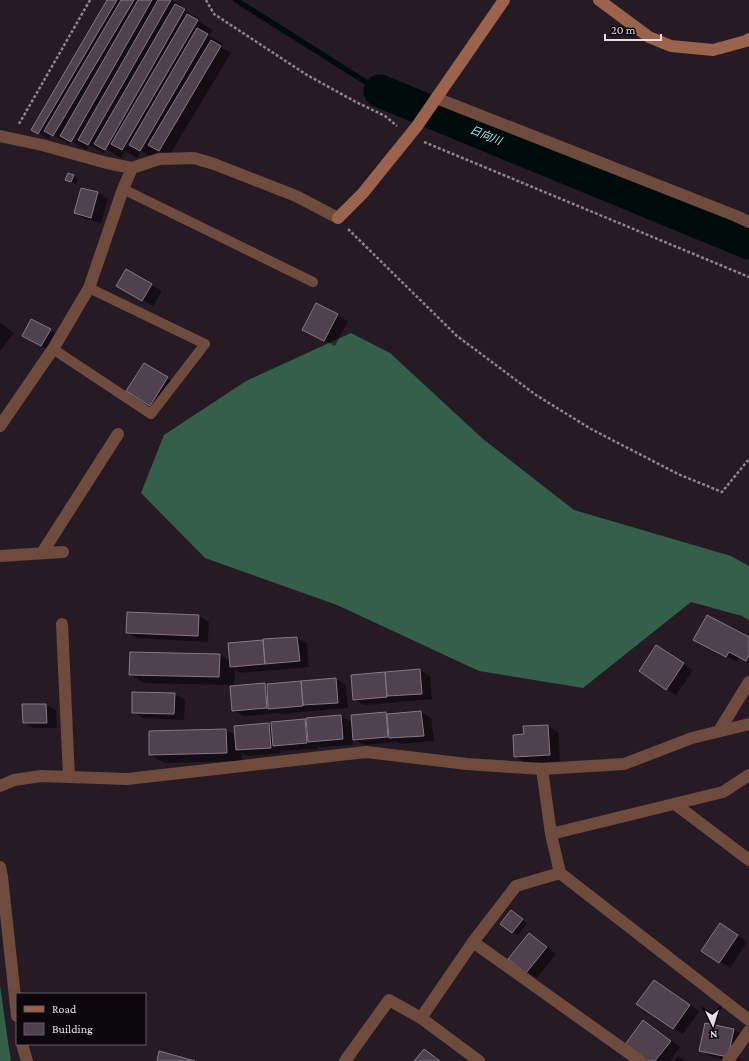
<svg xmlns="http://www.w3.org/2000/svg" width="749" height="1061" font-family="'Crimson Pro','Noto Sans JP',serif">
  <style>
    .forest { fill: #335f4b }
    .shadow { fill: #0007 }
    .lines { fill: none; stroke-linecap: round; stroke-linejoin: round }
    .stream { stroke: #000c0c; stroke-width: 5.5 }
    .river { stroke: #000c0c; stroke-width: 33 }
    .building { fill: #4f414e; stroke: #867785 }
    .path { stroke: #8e838d; stroke-width: 2.5; stroke-dasharray: 3 2; stroke-linecap: butt }
    .lane { stroke: #6f4b3d; stroke-width: 10 }
    .street { stroke: #6f4b3d; stroke-width: 12 }
    .secondary { stroke: #9c634c; stroke-width: 12 }
    .labels { text-anchor: middle; dominant-baseline: central; stroke-width: 4; stroke-linejoin: round; paint-order: stroke }
    .water-label { font-size: 11px; font-style: italic; fill: #8feef0; stroke: #0c070c }
  </style>
  <rect width="100%" height="100%" fill="#261a25"/>
  <!-- forest -->
  <path class="forest" d="M351,333L390,353L483,439L574,510L731,556L749,566V620L742,616L691,602L583,688L479,671L337,605L205,558L141,493L164,435L246,381Z
    M0,985L8,1042L11,1061H0Z"/>
  <!-- shadow -->
  <path class="shadow" d="M108,0H172L187,9L185,11L200,19L198,21L213,30L209,36L223,44L221,47L231,53L169,156L160,151L155,159L141,151L137,158L125,151L121,158L106,149L104,153L89,145L86,150L71,141L69,144L51,134L49,139L32,129Z
    M74,176L78,179L76,184L71,182Z
    M82,189L98,193L108,199L101,223L85,219L75,213Z
    M126,271L162,291L153,306L117,285Z
    M316,305L348,321L335,346L304,330Z
    M0,322L14,333L0,351Z
    M50,330L60,336L52,351L33,342Z
    M155,370L177,384L160,411L150,405Z
    M199,616L209,622L208,642L137,638L127,632Z
    M297,638L307,643L309,667L241,673L235,669L234,687L265,684L266,685L336,679L346,685L348,708L280,714L278,713L244,716L233,710L231,685L145,683L130,675L220,655L230,661L229,644Z
    M749,639V662L739,657L737,662L705,645Z
    M667,652L693,670L676,695L666,689Z
    M420,670L430,676L432,699L364,705L354,699L352,676Z
    M175,694L185,700L184,720L143,718L133,712Z
    M46,705L56,710L57,728H34L24,723Z
    M421,712L431,718L434,741L400,744L397,742L364,745L352,738L353,745L320,747L317,746V749L284,751L281,750V753L248,756L241,752L242,761L165,763L150,755L226,730L236,736L269,724L272,726V722L305,720L307,721L341,716L353,723L386,713L388,715Z
    M548,726L558,732L560,761L526,763L515,757L525,735Z
    M516,914L527,923L518,935L502,924Z
    M730,930L747,942L730,968L720,962Z
    M529,934L539,940L556,954L537,978L527,972L510,959Z
    M664,987L699,1011L683,1034L673,1028Z
    M644,1021L654,1027L680,1047L670,1061H645Z
    M706,1024L734,1030L744,1035L739,1061H731L710,1056L700,1051Z
    M678,1056L686,1061H674Z"/>
  <g class="lines">
    <!-- stream -->
    <path class="stream" d="M236,0L380,91"/>
    <!-- river -->
    <path class="river" d="M380,91L749,243"/>
  </g>
  <!-- building -->
  <path class="building" d="M107,0H117L38,134L31,130Z
    M121,0H134L53,136L44,131Z
    M138,0H152L71,142L60,136Z
    M158,0H171L88,145L78,140Z
    M175,4L185,9L105,150L94,144Z
    M187,14L198,20L122,150L111,144Z
    M197,28L208,34L140,151L129,145Z
    M211,40L221,46L159,151L148,145Z
    M68,173L74,175L71,182L65,180Z
    M81,188L98,192L91,218L74,213Z
    M126,269L152,284L142,301L116,286Z
    M316,303L338,314L324,341L302,330Z
    M31,319L51,329L41,346L22,336Z
    M144,363L168,377L150,406L126,391Z
    M127,612L199,615L198,636L126,633Z
    M707,615L749,637V655L746,661L729,652L726,657L693,640Z
    M297,637L300,661L265,664L263,639Z
    M263,640L265,664L230,667L228,643Z
    M656,645L684,663L666,690L639,671Z
    M130,652L220,654L219,677L129,675Z
    M420,669L422,694L387,696L385,672Z
    M385,672L387,697L353,700L351,675Z
    M336,678L338,703L303,705L301,681Z
    M301,681L303,706L268,709L267,684Z
    M265,683L267,708L232,711L230,686Z
    M132,692L175,693L174,714L132,713Z
    M22,704H46L47,723H23Z
    M421,711L424,736L389,738L387,714Z
    M386,712L388,737L353,740L351,715Z
    M341,715L343,739L308,742L306,718Z
    M305,719L307,743L273,746L271,722Z
    M269,723L271,748L236,750L234,726Z
    M548,725L550,755L514,757L513,735L524,734L523,726Z
    M226,729L227,753L149,755V731Z
    M511,910L523,919L512,933L500,924Z
    M720,923L738,935L719,963L701,951Z
    M529,933L547,947L526,973L508,959Z
    M654,980L690,1005L673,1029L636,1004Z
    M643,1020L671,1041L655,1061H644L624,1046Z
    M705,1023L734,1029L728,1057L699,1051Z
    M424,1049L440,1061H414Z
    M159,1051L195,1061H157Z"/>
  <g class="lines">
    <!-- path -->
    <path class="path" d="M206,0L214,14L307,75L356,102L385,116L397,126
      M19,124L90,0
      M424,142L749,277
      M348,229L457,336L536,395L591,429L678,474L722,492L749,459"/>
    <!-- lane -->
    <path class="lane" d="M123,189L313,282
      M53,349L151,414L205,344L89,288"/>
    <!-- street -->
    <path class="street" d="M436,98L736,216L749,222
      M0,136L42,145L107,163L132,168
      M0,426L53,349L89,288L123,189L132,168L159,159L194,158L214,164L296,196L338,218
      M42,553L118,434
      M0,556L63,552
      M62,624L69,777
      M719,731L749,682
      M542,769L551,834L560,873L749,1020
      M0,786L14,780L41,776L127,779L366,752L467,764L542,769L624,764L692,738L749,724
      M675,804L749,860
      M551,834L723,792L749,775
      M0,867L2,877L17,1016
      M473,942L640,1061
      M421,1018L479,1061
      M22,1044L27,1061
      M345,1061L389,1000L421,1018L473,942L516,886L560,873
      M728,1061L749,1031"/>
    <!-- secondary -->
    <path class="secondary" d="M599,0L649,37L671,46L713,50L746,41L749,39
      M338,218L363,193L417,126L504,0"/>
  </g>
  <g class="labels">
    <!-- water labels -->
    <g class="water-label">
      <text transform="translate(486 135) rotate(22)">日向川</text>
    </g>
  </g>
  <!-- legend -->
  <rect x="16" y="993" width="130" height="52" fill="#0c070c" stroke="#635c62"/>
  <rect x="24" y="1006" width="20" height="6" fill="#9c634c" stroke="#635c62"/>
  <text x="52" y="1013" font-size="12" fill="#e5dce4">Road</text>
  <rect x="24" y="1023" width="20" height="12" fill="#4f414e" stroke="#635c62"/>
  <text x="52" y="1033" font-size="12" fill="#e5dce4">Building</text>
  <!-- north arrow -->
  <g transform="translate(713 1025) rotate(176)" stroke="#0c070c" stroke-width="3" paint-order="stroke">
  <path d="M0-3L7 15L0 10L-7 15Z" fill="#e5dce4"/>
  <text y="-6" font-size="11" font-weight="bold" text-anchor="middle" fill="#e5dce4">N</text>
  </g>
  <!-- scale -->
  <path d="M605 34v6h56v-6" fill="none" stroke="#e5dce4" stroke-width="2"/>
  <text x="611" y="34" font-size="12" fill="#e5dce4" stroke="#0c070c" stroke-width="3" paint-order="stroke">20 m</text>
</svg>
